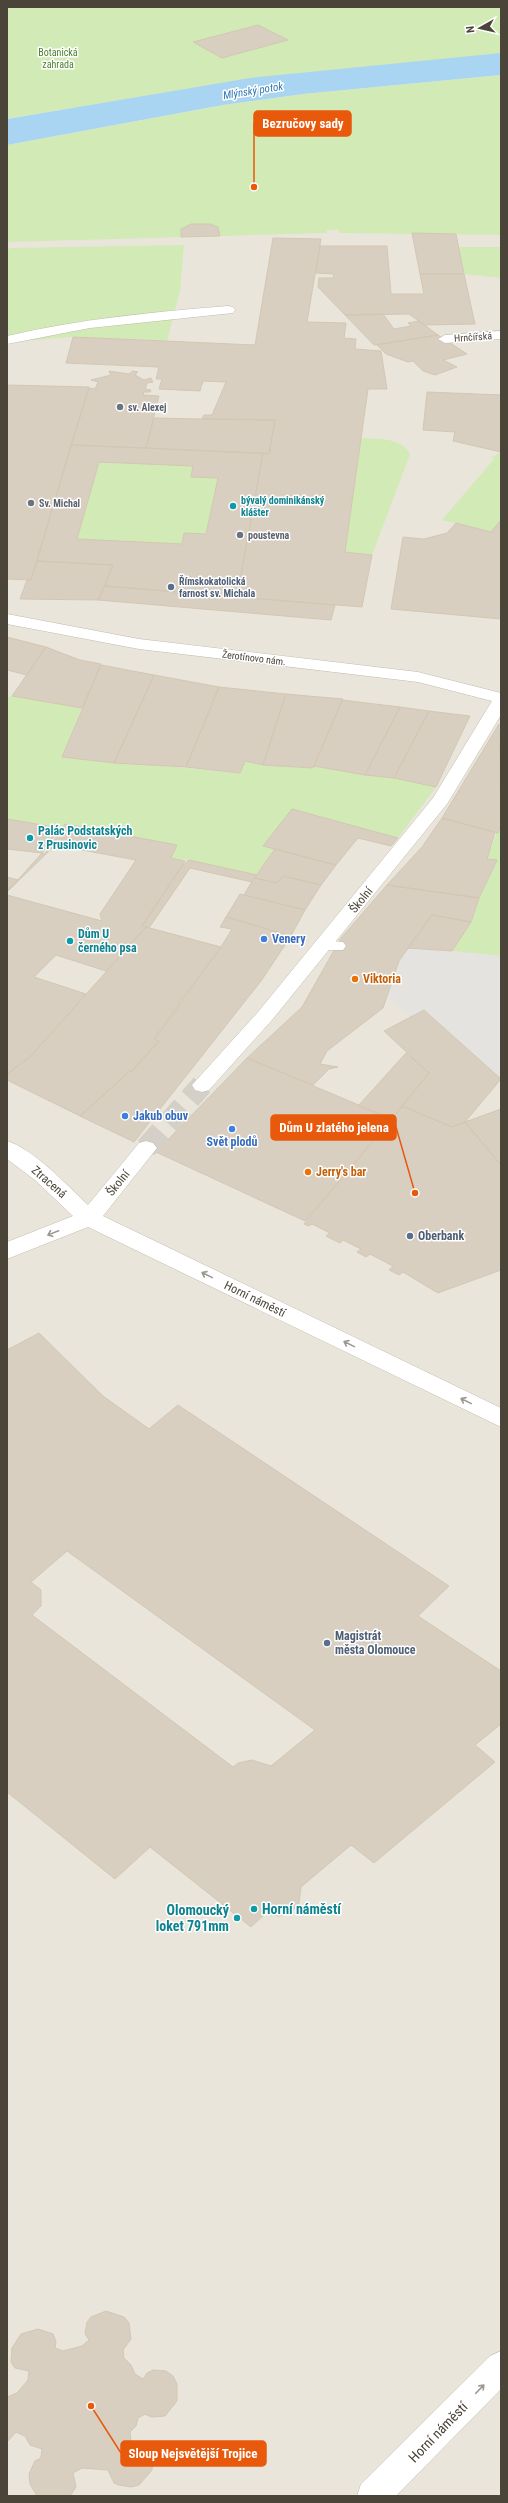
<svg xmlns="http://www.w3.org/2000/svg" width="508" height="2503" font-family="'Roboto Condensed',sans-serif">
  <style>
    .residential { fill: #eae5da }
    .green { fill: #d2eab5 }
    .parking { fill: #e5e3e0 }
    .water { fill: #a9d4f2 }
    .building { fill: #d8cfc1; stroke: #d3c7b4; fill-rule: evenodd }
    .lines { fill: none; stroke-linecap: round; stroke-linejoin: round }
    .street-tunnel { stroke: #d4d0c8; stroke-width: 22; stroke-dasharray: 22 11; stroke-linecap: butt }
    .lane-casing { stroke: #c2bbae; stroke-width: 1 }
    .street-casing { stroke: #c2bbae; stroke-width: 1 }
    .lane { fill: #fff; fill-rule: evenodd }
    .street { fill: #fff; fill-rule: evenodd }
    .oneway { stroke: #9c9892 }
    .worship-dot { fill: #6b7280; stroke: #fff; stroke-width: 1.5 }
    .culture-dot { fill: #0f9aa8; stroke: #fff; stroke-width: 1.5 }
    .service-dot { fill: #5c6f8a; stroke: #fff; stroke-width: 1.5 }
    .shop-dot { fill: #3f7fe0; stroke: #fff; stroke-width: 1.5 }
    .food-dot { fill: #e8710a; stroke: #fff; stroke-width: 1.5 }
    .labels { text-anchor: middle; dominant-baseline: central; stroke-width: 3; stroke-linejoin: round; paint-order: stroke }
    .far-park-label { font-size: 10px; fill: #4a7f2a; stroke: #fff }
    .far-street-label { font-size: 10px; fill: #4b4439; stroke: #fff }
    .far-worship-label { font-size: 10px; font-weight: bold; fill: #5b616d; stroke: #fff; text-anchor: start }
    .far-culture-label { font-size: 10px; font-weight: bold; fill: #0d838f; stroke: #fff; text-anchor: start }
    .far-service-label { font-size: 10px; font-weight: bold; fill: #4e5e75; stroke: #fff; text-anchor: start }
    .far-water-label { font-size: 11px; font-style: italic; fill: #2e7ab2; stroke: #fff }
    .culture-label { font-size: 12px; font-weight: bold; fill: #0d838f; stroke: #fff; text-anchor: start }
    .street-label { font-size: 12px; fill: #4b4439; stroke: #fff }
    .shop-label { font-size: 12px; font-weight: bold; fill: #366cbe; stroke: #fff; text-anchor: start }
    .food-label { font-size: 12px; font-weight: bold; fill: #c56008; stroke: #fff; text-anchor: start }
    .service-label { font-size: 12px; font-weight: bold; fill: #4e5e75; stroke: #fff; text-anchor: start }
    .near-culture-label { font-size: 14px; font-weight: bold; fill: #0d838f; stroke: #fff; text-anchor: start }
    .near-street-label { font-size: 14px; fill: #4b4439; stroke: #fff }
    .leader { fill: none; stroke: #e8590c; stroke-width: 1.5 }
    .callout-dot { fill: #e8590c; stroke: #fff; stroke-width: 1.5 }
    .callout { fill: #e8590c; stroke: #e8590c; stroke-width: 1.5 }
    .callout-label { font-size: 13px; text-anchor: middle; font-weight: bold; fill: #fff }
  </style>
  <rect width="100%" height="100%" fill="#f6f3ec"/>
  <!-- residential -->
  <path class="residential" d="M501,75V2496H7V145Z"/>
  <!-- green -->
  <path class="green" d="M7,7H501V54L247,79L7,119Z
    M501,75V235L339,233V230H327V233L7,242V145L223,105L303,94Z
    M184,245L180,291L167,341L73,337L7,342V250L10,248Z
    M458,247H501V278L464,274Z
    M361,438C377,439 401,437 410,454L372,555L345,552Z
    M501,452V520L491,532L442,520L494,459L491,458Z
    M87,456L245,463L226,557L60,549Z
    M12,696L82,708L62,757L240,773L245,761L259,764L313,768L314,766L394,778L436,787L398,838L292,809L264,846L275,849L255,875L189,860L171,858L177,845L65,824L62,828L7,819V697Z
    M501,820V956L452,951L471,922L479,898L497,861L487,859Z"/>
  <!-- parking -->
  <path class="parking" d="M408,948L501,956V1079L424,1010L412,1017L387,997L399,961Z"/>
  <!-- water -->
  <path class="water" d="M501,53V75L303,94L223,105L7,145V119L250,78Z"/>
  <!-- building -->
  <path class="building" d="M258,25L288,40L222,58L193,42Z
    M191,224H210L218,227L220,236L181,237V229Z
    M412,233L456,234L464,274H420Z
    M273,238L321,239L307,322L346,323L344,338L356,339L355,349L381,351L387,389H368L345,552L372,555L362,607L237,597L263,453L269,454L275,420L202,419L204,415H212L226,382L203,381L200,391L159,389L162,379H156L159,367L66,363L73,337L255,345Z
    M320,246H387L391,294H424L420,274H464L475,324L424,325L409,314L345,315L318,287L319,278H333L334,274L316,273Z
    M383,314L394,329L411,326L408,323L419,321L438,335L374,345L345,315Z
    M438,335L467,354L443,360L457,367L435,375L423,371L413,361L408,362L386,354L377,345Z
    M109,371L129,374L133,371L138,372L135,375L144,380L151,378L153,382L147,383L145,389L151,390L150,392H144L143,395L159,396L146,448L71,445L89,388L95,389L98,382L91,380L111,375Z
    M7,385L89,387L31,580L7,579Z
    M427,392L501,395V452L453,441L455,432L423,430Z
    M154,418L202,419L275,420L269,454L146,448Z
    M71,445L263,453L237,597L105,586L113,565L37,561ZM99,462L193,466L191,477L218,478L206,534L184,533L182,544L77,539Z
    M501,520V619L391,609L403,537L424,539L447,533L456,523L491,532Z
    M37,561L113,565L98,600L20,599L27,580H31Z
    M105,586L237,597L335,605L331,620L98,600Z
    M7,637L46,647L27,675L7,670Z
    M46,647L80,660L101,664L82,708L12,696Z
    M101,665L154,675L114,763L62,757Z
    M154,675L219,687L186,767L114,763Z
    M219,687L286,694L263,765L245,761L240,773L186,767Z
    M286,694L343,699L313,768L263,765Z
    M342,700L400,707L365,775L314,766Z
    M400,707L429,711L394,778L365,775Z
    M429,711L470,716L436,787L394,778Z
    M499,724L501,824L498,833L442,818Z
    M292,809L398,838L391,846L358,838L336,865L263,846Z
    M442,818L495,832L487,859L497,860L479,898L387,885L422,847Z
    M7,819L60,828L42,853L7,849Z
    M65,824L177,845L171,858L185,861L142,926L146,927L106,971L56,955L34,977L86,994L31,1056L7,1074V895L102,921L100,914L136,860L55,845L7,892L42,853L45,854Z
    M275,849L336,865L321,885L283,876L277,883L254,878Z
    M189,860L257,875L252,882L190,868L149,928L142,926L182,866Z
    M283,876L321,885L305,910L244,895L254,878L277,883Z
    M7,877L18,880L7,891Z
    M387,885L479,898L471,922L432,915L399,961L383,1008L327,1051L320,1064L338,1067L329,1069L313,1085L247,1058L302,1007L341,938Z
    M240,894L244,895L305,910L291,936L226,917Z
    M432,915L471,922L452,951L408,948Z
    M226,917L291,936L261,981L134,1142L80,1116L130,1071H132L159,1041L154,1039L180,1005L178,1004L221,947L232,929L220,927Z
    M146,927L221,947L154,1039L159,1041L132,1071H130L80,1116L7,1080V1074L31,1056Z
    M424,1010L501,1079L465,1122L452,1127L402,1106L429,1073L384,1031Z
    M406,1053L429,1073L392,1119L358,1106Z
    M247,1058L392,1119L305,1221L156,1152Z
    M402,1106L452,1127L465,1122L501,1165V1270L438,1293L403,1272L399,1275L389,1270L393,1266L370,1254L366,1257L357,1252L361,1249L343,1240L340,1243L326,1236L330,1233L312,1224L309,1226L304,1224Z
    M501,1109V1165L465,1122Z
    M39,1333L103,1396L149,1429L178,1405L449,1586L418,1616L501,1671V1724L475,1745L495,1762L374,1863L351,1845L301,1887L299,1903L291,1913L279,1916L265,1914L251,1927L150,1847L115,1879L7,1792V1350ZM67,1551L315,1730L271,1766L252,1760L238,1763L233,1767L32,1615L41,1606V1590L31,1582Z
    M106,2311L124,2317L129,2323L131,2339L123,2350L124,2358L131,2365L135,2374L143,2379L147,2373L153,2370L166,2371L173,2376L177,2384V2401L165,2416L151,2417L145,2414L138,2418L136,2426L130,2432L131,2442H145L153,2453L152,2470L139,2485L131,2487L119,2485L114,2483L108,2470L82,2468L73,2473L76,2487L70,2496H37L30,2484L29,2474L35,2461L41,2458L42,2449L30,2445L25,2436L16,2432L7,2442V2397L17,2393L28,2380L29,2371L15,2368L11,2362L12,2348L21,2334L38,2329L53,2334L56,2341L55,2348L63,2351L82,2346L89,2340L85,2334L87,2322L91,2317Z"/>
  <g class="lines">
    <!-- street-tunnel -->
    <path class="street-tunnel" d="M146,1148L202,1085"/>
    <!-- lane casing -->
    <g class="lane-casing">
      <path id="lane" d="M228,306L233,307L235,310L233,313L90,328L7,344V336C80,319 153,312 228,306Z
        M323,940L343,942L346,946L343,950H316L313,946L316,942Z"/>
    </g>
    <!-- street casing -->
    <g class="street-casing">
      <path id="street" d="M501,331V339L445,343L438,339L445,335Z
        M7,614L139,639L418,672L501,693V715L447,804L272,1020L209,1090L202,1092L195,1090L192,1085L258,1012L433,798L492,701L418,682L139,649L7,624Z
        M7,1141C32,1148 68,1186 88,1205L139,1143L146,1141L153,1143L157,1148L153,1153L103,1216L501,1408V1427L88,1227L7,1259V1242L73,1216L35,1180L7,1159Z
        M501,2351V2389L396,2496H357L361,2484L490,2356Z"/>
    </g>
    <!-- lane -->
    <use href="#lane" class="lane"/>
    <!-- street -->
    <use href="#street" class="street"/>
  </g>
  <!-- one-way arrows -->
  <defs><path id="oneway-shaft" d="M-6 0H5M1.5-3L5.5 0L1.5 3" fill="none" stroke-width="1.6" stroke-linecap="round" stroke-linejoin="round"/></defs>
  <g class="oneway">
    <use href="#oneway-shaft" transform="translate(53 1233) rotate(158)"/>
    <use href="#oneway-shaft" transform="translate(207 1275) rotate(-154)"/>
    <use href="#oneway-shaft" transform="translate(349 1344) rotate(-154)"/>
    <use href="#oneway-shaft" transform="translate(466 1401) rotate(-154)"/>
    <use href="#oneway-shaft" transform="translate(480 2389) rotate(-46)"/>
  </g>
  <!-- markers -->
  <g class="worship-dot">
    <circle cx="120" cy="407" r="4"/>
    <circle cx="31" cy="503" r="4"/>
    <circle cx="240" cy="535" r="4"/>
  </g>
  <g class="culture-dot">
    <circle cx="233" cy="506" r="4"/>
    <circle cx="30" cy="838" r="4"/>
    <circle cx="70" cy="941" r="4"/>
    <circle cx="254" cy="1909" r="4"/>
    <circle cx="237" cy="1918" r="4"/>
  </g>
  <g class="service-dot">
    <circle cx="171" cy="587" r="4"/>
    <circle cx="410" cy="1236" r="4"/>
    <circle cx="327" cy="1643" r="4"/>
  </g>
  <g class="shop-dot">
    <circle cx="264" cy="939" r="4"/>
    <circle cx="125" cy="1116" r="4"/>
    <circle cx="232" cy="1129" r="4"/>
  </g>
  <g class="food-dot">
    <circle cx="355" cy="979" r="4"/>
    <circle cx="308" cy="1172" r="4"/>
  </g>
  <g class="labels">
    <!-- far-park labels -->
    <g class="far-park-label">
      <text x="58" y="52">Botanická<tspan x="58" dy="12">zahrada</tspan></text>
    </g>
    <!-- far-street labels -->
    <g class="far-street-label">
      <text transform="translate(473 337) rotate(-4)">Hrnčířská</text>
      <text transform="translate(254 658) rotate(7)">Žerotínovo nám.</text>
    </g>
    <!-- far-worship labels -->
    <g class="far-worship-label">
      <text x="128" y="407">sv. Alexej</text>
      <text x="39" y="503">Sv. Michal</text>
      <text x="248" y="535">poustevna</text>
    </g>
    <!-- far-culture labels -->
    <g class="far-culture-label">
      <text x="241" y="500">bývalý dominikánský<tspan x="241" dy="12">klášter</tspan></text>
    </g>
    <!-- far-service labels -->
    <g class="far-service-label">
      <text x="179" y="581">Římskokatolická<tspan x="179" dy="12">farnost sv. Michala</tspan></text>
    </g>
    <!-- far-water labels -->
    <g class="far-water-label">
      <text transform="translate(253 91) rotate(-9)">Mlýnský potok</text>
    </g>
    <!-- culture labels -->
    <g class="culture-label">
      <text x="38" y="831">Palác Podstatských<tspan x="38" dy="14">z Prusinovic</tspan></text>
      <text x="78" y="934">Dům U<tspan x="78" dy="14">černého psa</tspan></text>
    </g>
    <!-- street labels -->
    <g class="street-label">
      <text transform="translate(361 900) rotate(-51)">Školní</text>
      <text transform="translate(49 1182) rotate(41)">Ztracená</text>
      <text transform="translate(118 1183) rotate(-51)">Školní</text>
      <text transform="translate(255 1299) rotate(26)">Horní náměstí</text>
    </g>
    <!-- shop labels -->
    <g class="shop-label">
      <text x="272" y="939">Venery</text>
      <text x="133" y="1116">Jakub obuv</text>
      <text x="232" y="1142" text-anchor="middle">Svět plodů</text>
    </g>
    <!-- food labels -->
    <g class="food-label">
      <text x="363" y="979">Viktoria</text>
      <text x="316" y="1172">Jerry's bar</text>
    </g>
    <!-- service labels -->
    <g class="service-label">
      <text x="418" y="1236">Oberbank</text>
      <text x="335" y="1636">Magistrát<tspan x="335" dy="14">města Olomouce</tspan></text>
    </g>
    <!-- near-culture labels -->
    <g class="near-culture-label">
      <text x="262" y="1909">Horní náměstí</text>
      <text x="229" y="1910" text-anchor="end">Olomoucký<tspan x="229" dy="16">loket 791mm</tspan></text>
    </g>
    <!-- near-street labels -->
    <g class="near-street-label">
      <text transform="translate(438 2432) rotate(-46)">Horní náměstí</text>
    </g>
  </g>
  <!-- callouts -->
  <path class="leader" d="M254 187L254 123M415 1193L396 1127M91 2406L121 2453"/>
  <g class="callout-dot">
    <circle cx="254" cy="187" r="4"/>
    <circle cx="415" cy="1193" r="4"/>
    <circle cx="91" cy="2406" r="4"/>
  </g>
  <g class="callout">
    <rect x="254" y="111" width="97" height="25" rx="4"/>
    <rect x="271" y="1115" width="125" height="25" rx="4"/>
    <rect x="121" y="2441" width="145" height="25" rx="4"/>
  </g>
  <g class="callout-label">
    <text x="303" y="128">Bezručovy sady</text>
    <text x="334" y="1132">Dům U zlatého jelena</text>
    <text x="193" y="2458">Sloup Nejsvětější Trojice</text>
  </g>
  <!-- border -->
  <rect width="508" height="2503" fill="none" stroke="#4b4439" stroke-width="16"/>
  <!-- north arrow -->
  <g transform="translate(480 28) rotate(262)" stroke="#ffffff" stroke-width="3" paint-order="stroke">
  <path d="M0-3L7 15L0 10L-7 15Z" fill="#4b4439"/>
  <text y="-6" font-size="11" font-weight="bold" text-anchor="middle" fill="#4b4439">N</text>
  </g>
</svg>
